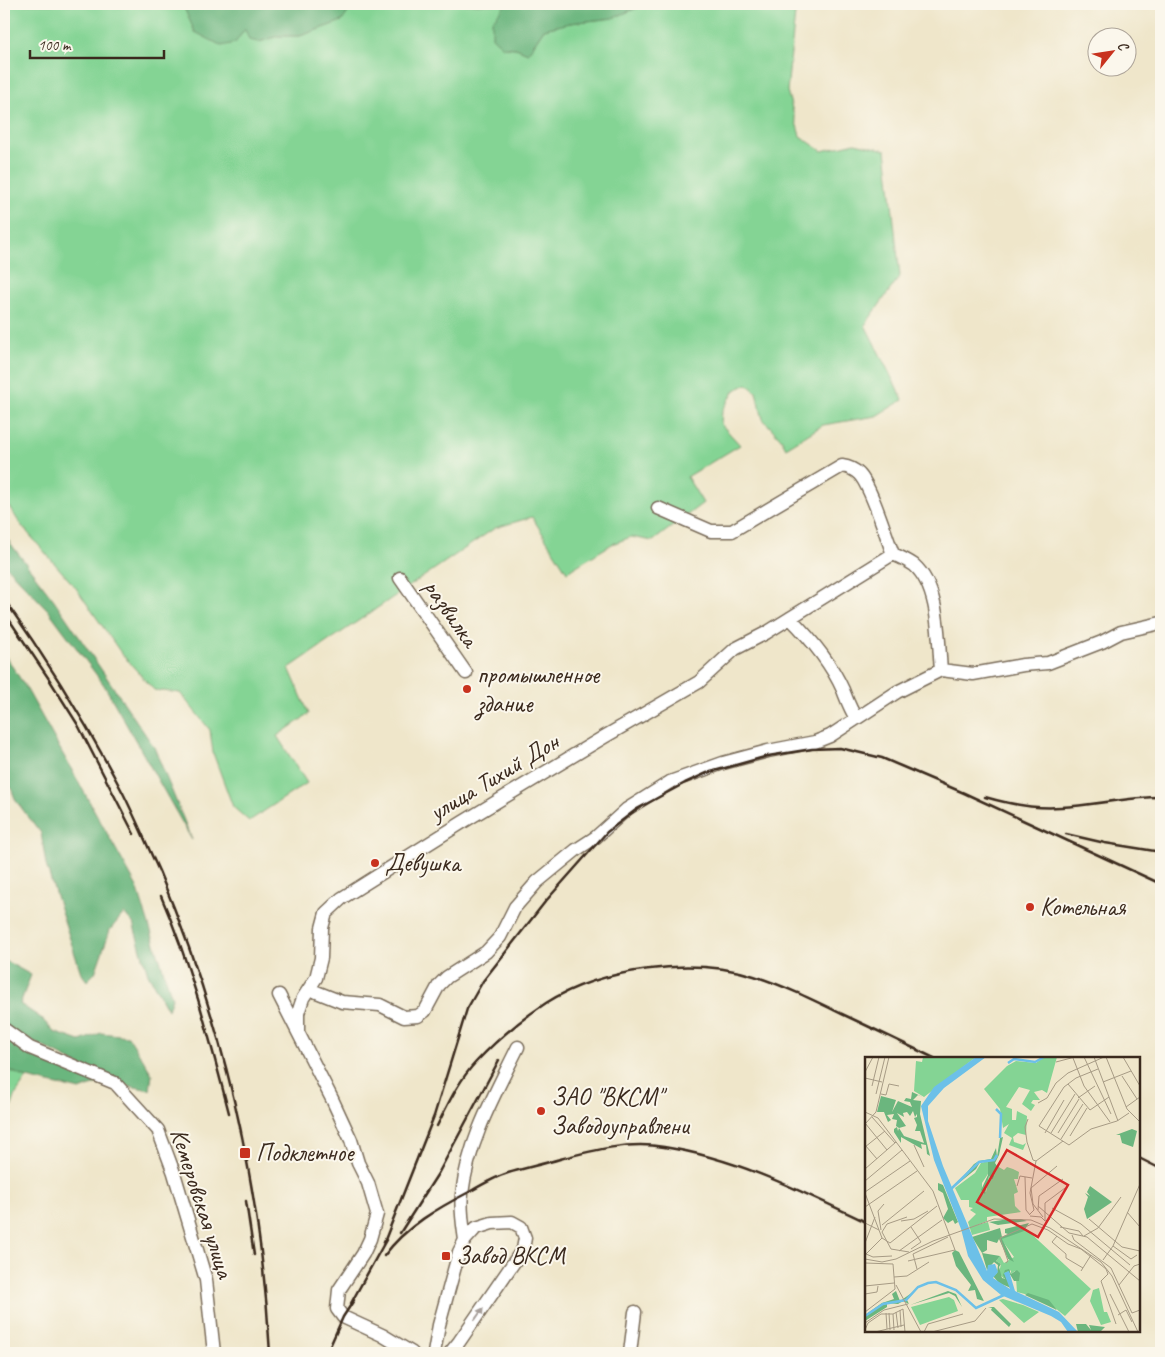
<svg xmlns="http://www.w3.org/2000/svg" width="1165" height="1357" font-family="Caveat,sans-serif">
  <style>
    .green { fill: #84d494; stroke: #607f59 }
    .forest { fill: #6bb67e; stroke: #53704e }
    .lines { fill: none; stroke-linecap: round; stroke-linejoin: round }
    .minor-casing { stroke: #7a6c5a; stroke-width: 15 }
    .minor { stroke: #fff; stroke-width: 12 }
    .rail { stroke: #3b2a1e; stroke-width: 2.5 }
    .oneway { fill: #a79f9a }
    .poi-dot { fill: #c8321e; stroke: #fbf7ec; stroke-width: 2 }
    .labels { text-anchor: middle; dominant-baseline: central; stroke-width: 4; stroke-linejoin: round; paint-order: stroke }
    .street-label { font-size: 25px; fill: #3b2a1e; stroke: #fbf7ec }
    .poi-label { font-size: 25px; fill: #3b2a1e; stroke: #fbf7ec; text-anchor: start }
    .inset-river { fill: none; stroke: #6cc0e8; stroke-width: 2.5 }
    .inset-road { fill: none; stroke: #a79b85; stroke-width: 1 }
    .view { fill: #d62828; fill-opacity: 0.15; stroke: #d62828; stroke-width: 2.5 }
    .inset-edge { fill: none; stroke: #3b2a1e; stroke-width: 2.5 }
  </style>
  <rect width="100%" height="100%" fill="#fbf7ec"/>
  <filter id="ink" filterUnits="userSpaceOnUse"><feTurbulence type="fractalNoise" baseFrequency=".02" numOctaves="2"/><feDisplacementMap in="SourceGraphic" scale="10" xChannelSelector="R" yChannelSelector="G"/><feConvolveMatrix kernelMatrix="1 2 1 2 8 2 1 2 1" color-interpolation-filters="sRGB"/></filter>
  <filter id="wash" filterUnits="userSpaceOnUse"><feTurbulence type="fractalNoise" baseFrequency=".0096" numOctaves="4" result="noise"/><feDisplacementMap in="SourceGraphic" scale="20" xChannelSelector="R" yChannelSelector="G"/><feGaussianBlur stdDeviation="1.12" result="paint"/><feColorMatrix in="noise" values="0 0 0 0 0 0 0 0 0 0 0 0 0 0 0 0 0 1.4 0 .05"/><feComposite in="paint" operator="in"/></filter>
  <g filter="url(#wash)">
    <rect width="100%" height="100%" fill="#efe6ca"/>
    <!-- green -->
    <path class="green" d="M4,4H187L185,10L245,29L259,42L278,36H300L341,21L351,8L357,4H506L503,47L516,48L528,53L544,29L570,23L613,18L646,4H796L787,91L800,136L822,151L855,143L886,150L900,276L865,325L903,400L876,416L823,425L786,448L781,439L763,419L756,392L747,384L735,390L722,411L721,424L740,445L687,477L703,503L653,541L631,537L612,544L567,572L532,517L495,528L289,668L309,714L277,736L307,783L249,821L233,807L213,753L210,730L180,693L154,690L121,653L76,588L21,525L4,499Z
      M4,1068L27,1078L16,1094L4,1129Z"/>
    <!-- forest -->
    <path class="forest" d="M187,4H357L351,8L342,21L300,36H278L259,42L249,40L245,29L235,43L222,46L195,32L185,10Z
      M506,4H646L613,18L570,23L544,29L528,53L516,48L503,47L492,37V21Z
      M4,535L54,600L154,747L192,840L104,685L48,610L4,564Z
      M4,654L25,686L137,887L172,998L168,1010L148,974L133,923L124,913L110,930L95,973L87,981L81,973L46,865L41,833L16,801L4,770Z
      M4,960L31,975L20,1004L41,1018L54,1032L80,1041L101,1033L128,1036L152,1074L150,1090L115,1083L4,1027Z
      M4,1038L98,1083L80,1090L27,1078L4,1068Z"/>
  </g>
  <g filter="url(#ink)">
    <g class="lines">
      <!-- minor casing -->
      <g class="minor-casing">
        <path id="minor" d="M658,508L711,531H732L842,466C849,467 854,469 859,474C871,486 886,536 893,554C900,557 908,561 914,565C940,588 938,639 941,670
          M400,578L466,673
          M790,618C810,638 831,663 843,690C847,700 850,709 856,718
          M309,989L342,1002L380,1005L404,1017L418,1016L425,1011L439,985L447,977L486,952L500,937L515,907L537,882L576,850L596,837L627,809L670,782L723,763L768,751L815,742L830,736L897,692L941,670L973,674L1023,665L1048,663L1102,642L1121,632L1161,623
          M279,995L332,1099L351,1140L358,1163L368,1183L377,1214L370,1239L363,1254L339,1290L337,1309L343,1317L382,1335L412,1353
          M4,1029L30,1048L115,1083L158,1130L174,1173L206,1280L214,1353
          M298,1031V1013L303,998L316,978L321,958L322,928L326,913L342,898L463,822L604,737L699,682L735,649L766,633L893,554
          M465,1240C463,1225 460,1209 462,1194C468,1141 495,1094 518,1047
          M434,1353L439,1325L459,1252L465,1240L476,1228L492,1223L512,1222L521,1227L525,1238L523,1249L459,1342L450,1353
          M630,1353L635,1312"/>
      </g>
      <!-- minor -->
      <use href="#minor" class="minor"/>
      <!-- rail -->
      <path class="rail" d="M4,599C48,661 88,726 123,793C136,819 147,845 159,871C224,1024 261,1188 270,1353
        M4,612L49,679L78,725L134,834
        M985,797C1009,804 1036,809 1061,807C1095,805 1127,797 1161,797
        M1066,834L1105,843L1161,852
        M161,896C191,965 210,1040 229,1113
        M437,1126C448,1104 459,1080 476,1062C497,1040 520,1020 546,1003C601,968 692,957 754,976C785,986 813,1000 842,1014C872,1028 903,1043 934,1058
        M1139,1158L1161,1169
        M246,1201L254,1255
        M400,1233L439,1172L499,1060
        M383,1245L434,1116L467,1009L483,981L545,902L607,832L637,809L685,783L707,773L768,756L812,749L840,748L882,758L964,793L1161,884
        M384,1256C406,1226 438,1208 471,1191C483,1184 495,1177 508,1173C525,1168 543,1164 560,1159C594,1150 629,1141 664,1147C736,1158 801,1191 866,1222
        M350,1305L386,1240
        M327,1353L343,1317L354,1300"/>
    </g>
    <!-- one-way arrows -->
    <defs><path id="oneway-solid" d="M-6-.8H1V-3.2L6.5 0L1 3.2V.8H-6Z" transform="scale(1.25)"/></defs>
    <use class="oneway" href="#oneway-solid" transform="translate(479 1314) rotate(-55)"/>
  </g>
  <!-- markers -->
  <g class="poi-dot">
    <circle cx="467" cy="689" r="5"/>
    <circle cx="375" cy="863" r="5"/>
    <circle cx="1030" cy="907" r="5"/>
    <circle cx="541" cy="1111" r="5"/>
    <rect x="239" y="1147" width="12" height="12" rx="2.5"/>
    <rect x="441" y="1251" width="10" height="10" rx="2.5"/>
  </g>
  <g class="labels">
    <!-- street labels -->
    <g class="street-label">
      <text transform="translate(451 613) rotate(55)">развилка</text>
      <text transform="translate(494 777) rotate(-31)">улица Тихий Дон</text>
      <text transform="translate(202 1203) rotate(72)">Кемеровская улица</text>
    </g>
    <!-- poi labels -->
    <g class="poi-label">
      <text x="477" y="675">промышленное<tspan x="477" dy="29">здание</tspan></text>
      <text x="385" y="863">Девушка</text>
      <text x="1040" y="907">Котельная</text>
      <text x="551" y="1097">ЗАО "ВКСМ"<tspan x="551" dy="29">Заводоуправлени</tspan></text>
      <text x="256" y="1153">Подклетное</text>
      <text x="456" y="1256">Завод ВКСМ</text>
    </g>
  </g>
  <!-- overview -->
  <g transform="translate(865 1057)">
    <rect width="275" height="275" fill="#efe6ca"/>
    <path d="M58,0H111L59,40L49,34L51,4L57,5ZM179,0H192L182,36L177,33L169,35L175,43H168L166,46L170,48L166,54L157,47L165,33L154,30L141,50L147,52V63H151L152,54L162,59L161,78L153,76L148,80L149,85L158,88L161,86L158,93L144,88L147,81L139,76L144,67L138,71L135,52L119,32L142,9L151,4L171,6ZM123,104V117L117,126V136L121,135L124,119L128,123L132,109L139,113L142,110L148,112L154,115L153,122H149L153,135L149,137L150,149L156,155L122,160V164L112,168L123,165L125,173L107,178L103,165L111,157L105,153L108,151L104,150V143H96L90,131L110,116L116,106ZM161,172L226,232L200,259L179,242L152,235L151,221L154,223L150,214L146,217V213L139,222L134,216L136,207L131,204L135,199L139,206L149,200L136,182ZM234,231L239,255H242L246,265L236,268L225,244L228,233ZM84,240L89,243L93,254L55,268L46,250ZM138,242L158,248L174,255L159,266L134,243Z" fill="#84d494"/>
    <path d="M47,35L58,40L53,38L48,43L56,44L55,57L65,99L62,97L61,88L56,87L57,92L36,80V86L29,75V72L32,70L33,74L34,71L39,79L59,86L55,74H50L52,68L49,61L52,60V57L50,60L48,54L45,59L42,55L38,56L39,60L32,56L41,69L34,71L31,69L32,63L27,62L29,57L22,58L26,63L23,65L19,55H12L16,39L31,43L27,55L33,44L47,50L45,45L39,44L41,41L46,42ZM267,72L272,74L268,90L257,86L255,78H251ZM138,80L134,98L130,106L132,109L128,123L124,119L120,137L116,133L123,118V104L115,105L111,112L89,130L109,107L114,104L126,102L131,91L132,100L135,81ZM73,126L78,128L93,165L90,167L88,163L83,166L78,161L83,152L78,136L73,133ZM225,129L247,145L222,162L219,152L223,140L220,136L225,139L222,135ZM144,162H156L162,164L133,168L124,165ZM164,166L159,174L137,182L149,205L143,202L134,182L132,186L122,183V193L117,196L107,180L135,171L137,180L143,177L140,176V172ZM90,193L94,195L119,244L112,242L110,233L103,234L106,228L91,209L87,196ZM117,196L135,199L131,204L136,207L134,210L137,221L140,222L138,218L140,213L144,212L146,217L152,213L155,216L154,224H149L143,214L139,216L146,231L134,226L128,219L132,216L133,208L129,205L122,213ZM51,233L42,243L44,247L38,244L33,247L22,246V250L0,264V258L17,246L29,242L27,237L31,234L35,244ZM83,234L91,237L97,250L90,239L84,236L45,248ZM163,236L184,243L192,253L160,238ZM123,250H129L146,267L144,270L126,253L127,251ZM211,267H221L226,273L224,268L240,270L235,275H213Z" fill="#6bb67e"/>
    <path d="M111,0H121L79,31L63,49V64L78,109L122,214L123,208L130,207L133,215L128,221L145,232L139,216L144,214L150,234L194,255L213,275H203L196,265L186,259L136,238L118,223L103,199L96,172L69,103L56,49L69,30Z" fill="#6cc0e8"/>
    <path class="inset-river" d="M143,6L149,2L170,5L179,0M131,52L136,57L135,81M86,132L114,105L129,103L132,98M0,259L18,247L41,243L53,230L63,226L71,225L91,233L111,251L139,238"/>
    <path class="inset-road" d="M219,0L246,57M229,0L253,64M241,0L262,52L275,65M258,0L275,29M208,1L219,29L245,65M191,5L210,0M233,12L211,21L199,30L174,69L204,88L226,72L252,64L264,56M0,15L8,0M257,19L272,42M0,21L17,25M238,25L266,14M203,27L225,53L244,40M7,29L14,0M11,37L20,0M16,37L21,38L24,27L34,29M213,41L230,29M173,46L182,41L191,26L203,16L239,0M261,50L275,40M0,55L13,61L68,134L90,193L43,204M7,60L30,86M163,62L160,70L162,85L168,103L171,104M0,66L22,93M0,67L11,55L24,0M180,76L199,43M186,76L210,37M193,76L214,42M205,79L222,51M196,82L218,47M0,88L12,102M49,88L59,110M0,90L20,74M0,112L31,85M160,120L161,153L165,158M0,124L37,93M152,129L155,119L167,121M0,135L45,104M0,136L17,181M173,149L204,176L222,180L275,224M0,150L52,114M187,151L216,167L265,208M173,153L174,139L198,122M262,155L275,170M165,157L169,153L165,136L171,104L198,84M165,159L176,160L180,164L185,162M42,160L22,167L17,175L26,192L44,195M178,160L168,147L166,131L192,109M224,162L257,190L275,194M180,163V146L200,131M36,164L49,162L63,154M0,166L14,173M17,168L59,134M195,170L214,174L218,179M16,173L13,154L19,147M207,178L209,183L246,211L267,256L275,253M192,179L187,185L201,197V201L218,211M219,179L233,171L256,140M17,181L25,186L72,149M0,186L10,160M248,189L266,202L272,198M46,192L56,185L46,170M34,194L77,163M1,197L8,200L27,199M1,197L17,181M0,202L17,205L31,202L68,184L129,162L166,163L185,171L236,205L247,219L273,275M238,203L248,189L275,127M0,206L28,207L30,232L0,255M141,206L143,204L135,181L167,167L183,173L203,187L216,192L241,212L243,217L236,224L251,267M52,212L48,197L83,180M216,214L226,198M29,220L42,219L64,205M31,228L56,275M254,228L269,209L275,207M0,229L29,226M0,237L12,235L13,229M245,237L264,275M35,253L36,270M31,255L33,271M21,256L22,272M24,256L25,273M28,257L29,273M253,258L261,253L267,265M0,266L19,253L43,247M0,273L3,266L16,257H28L38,252L40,275M10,275L39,268M59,275L63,267L98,257M67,275L110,264L121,251"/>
    <path class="view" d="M142,93L203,128L173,180L112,145Z"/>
    <rect width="275" height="275" class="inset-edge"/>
  </g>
  <!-- margin -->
  <rect width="1165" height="1357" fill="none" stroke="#fbf7ec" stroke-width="20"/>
  <!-- north arrow -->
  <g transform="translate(1112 52) rotate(60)"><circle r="24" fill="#fbf7ec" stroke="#aea59a"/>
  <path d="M0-4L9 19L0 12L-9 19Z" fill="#c8321e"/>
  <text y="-8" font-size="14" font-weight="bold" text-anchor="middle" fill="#3b2a1e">С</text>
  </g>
  <!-- scale -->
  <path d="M30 50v8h134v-8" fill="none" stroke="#3b2a1e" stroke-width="2.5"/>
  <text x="38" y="50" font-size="15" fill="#3b2a1e" stroke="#fbf7ec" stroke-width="4" paint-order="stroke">100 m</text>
</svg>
